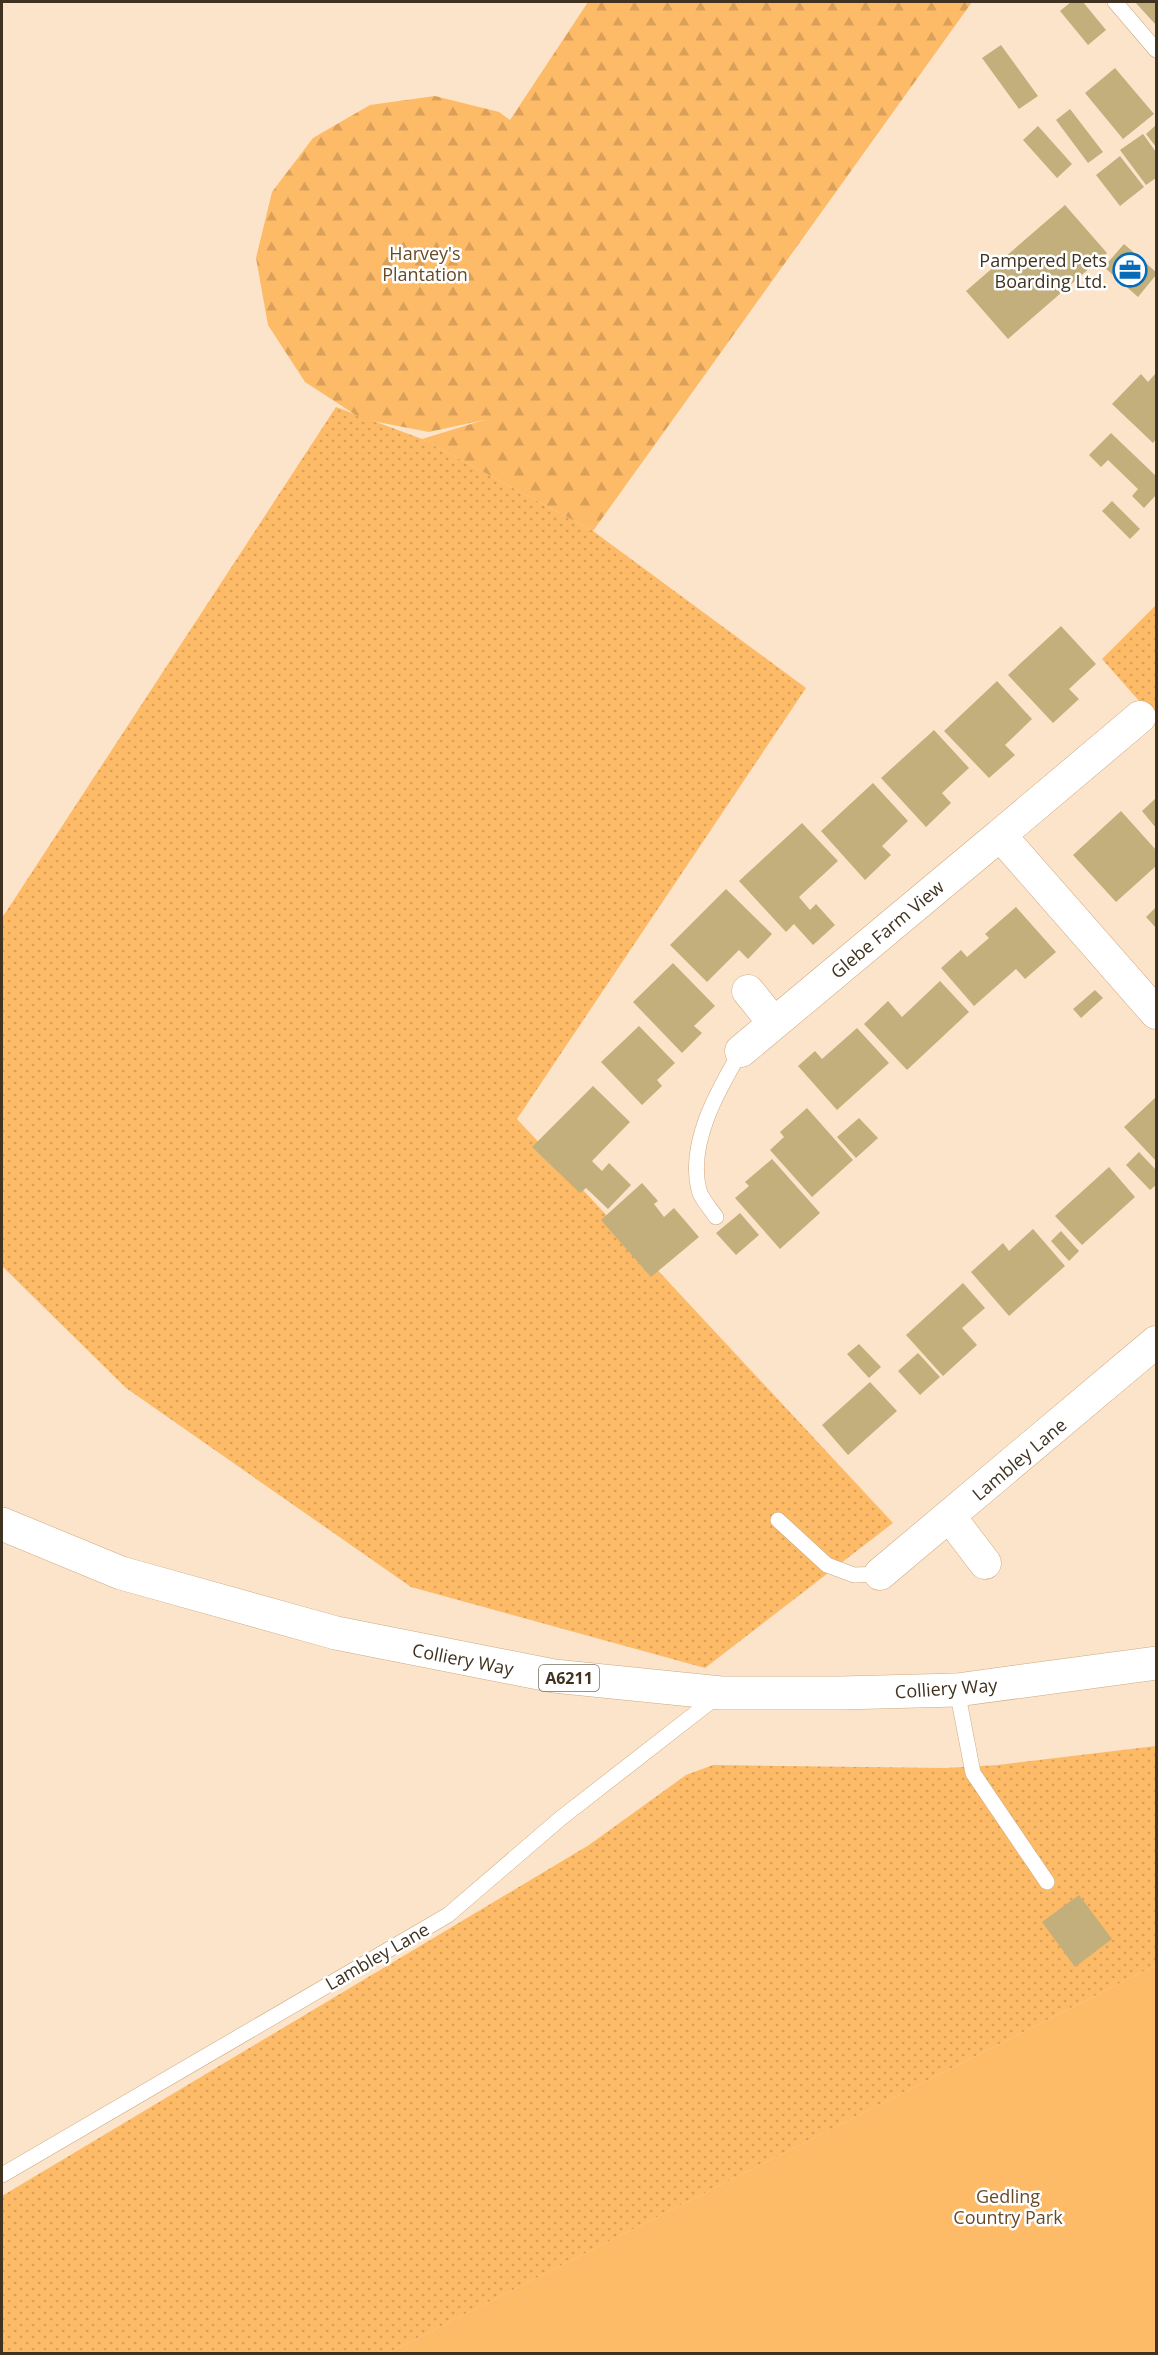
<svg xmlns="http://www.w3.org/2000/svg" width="1158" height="2355" font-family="'Open Sans',sans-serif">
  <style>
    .grass { fill: url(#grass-dots) }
    .forest { fill: url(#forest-firs) }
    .park { fill: #fdba67 }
    .building { fill: #c2af7c }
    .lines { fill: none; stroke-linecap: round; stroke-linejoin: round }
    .lane-casing { stroke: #cea97f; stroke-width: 16 }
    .street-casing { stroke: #cea97f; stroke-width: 33 }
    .primary-casing { stroke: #cea97f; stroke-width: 34 }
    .lane { stroke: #fff; stroke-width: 15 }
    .street { stroke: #fff; stroke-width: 32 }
    .primary { stroke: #fff; stroke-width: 33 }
    .labels { text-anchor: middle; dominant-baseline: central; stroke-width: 5; stroke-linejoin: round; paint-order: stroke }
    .shield { fill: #fff; stroke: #797063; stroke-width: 1.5 }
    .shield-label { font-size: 16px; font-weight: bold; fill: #403220 }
    .park-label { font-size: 18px; fill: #684a26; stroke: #fff }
    .poi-label { font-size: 18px; fill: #403220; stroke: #fff; text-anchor: end }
    .street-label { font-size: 18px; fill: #403220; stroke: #fff }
  </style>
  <defs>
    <pattern id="grass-dots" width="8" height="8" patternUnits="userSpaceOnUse" patternTransform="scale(1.5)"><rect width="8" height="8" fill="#fdba67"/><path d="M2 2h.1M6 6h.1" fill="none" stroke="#daa059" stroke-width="1.8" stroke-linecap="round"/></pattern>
    <pattern id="forest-firs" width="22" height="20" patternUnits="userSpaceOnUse" patternTransform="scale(1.5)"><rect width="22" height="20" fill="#fdba67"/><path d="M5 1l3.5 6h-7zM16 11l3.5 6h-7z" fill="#daa059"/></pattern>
  </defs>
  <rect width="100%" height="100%" fill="#fbe4ca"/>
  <!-- grass -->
  <path class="grass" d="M336,407L422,439L593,531L806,688L517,1119L893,1523L705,1668L411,1587L126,1388L2,1266V918Z
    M1156,605V720L1102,659Z
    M1156,1746V1965L388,2353L2,2354V2196L589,1845L686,1775L713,1765L945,1768L998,1765Z"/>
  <!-- forest -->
  <path class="forest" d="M588,2H972L593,531L422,439L484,420L429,432L362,419L305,382L268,325L256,258L272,192L313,138L370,105L435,96L499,112L510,120Z"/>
  <!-- park -->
  <path class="park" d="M1156,1965V2353H388Z"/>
  <!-- building -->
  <path class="building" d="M1071,2H1083L1106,30L1088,45L1060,11Z
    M1135,2H1156V25Z
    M1001,45L1038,96L1019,109L982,58Z
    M1115,68L1154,114L1123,139L1085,93Z
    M1070,109L1103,152L1088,163L1056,120Z
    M1156,125V147L1146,134Z
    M1038,126L1072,164L1057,178L1023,140Z
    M1143,134L1156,152V178L1146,185L1120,150Z
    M1120,156L1144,187L1120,206L1096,175Z
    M1065,205L1107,253L1008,339L966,291Z
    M1124,244L1156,272V275L1138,297L1104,267Z
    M1156,373V439L1153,443L1112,404L1141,374L1148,382Z
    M1111,433L1156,476V495L1144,508L1132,496L1138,489L1108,460L1101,467L1089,455Z
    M1112,501L1140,529L1130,539L1102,511Z
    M1061,626L1096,664L1069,689L1079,699L1053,723L1008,675Z
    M997,681L1032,719L1005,745L1015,755L989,778L944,731Z
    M934,730L969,768L942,793L951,803L926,827L881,778Z
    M873,783L908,821L882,846L891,855L865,880L821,831Z
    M1156,798V828L1142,811Z
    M1121,811L1156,850V866L1116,902L1073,855Z
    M802,823L838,861L799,897L810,910L816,904L835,925L813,945L794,924L786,932L739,881Z
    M726,889L772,934L748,959L739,950L707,982L670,945Z
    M1016,907L1056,952L1025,979L1016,969L974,1006L941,968L961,950L967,957L989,938L985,934Z
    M1156,907V928L1146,917Z
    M673,963L715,1006L694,1026L702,1033L682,1053L633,1002Z
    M940,981L969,1012L907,1070L864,1024L888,1001L902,1017Z
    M1095,990L1103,998L1081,1018L1073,1009Z
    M639,1026L675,1063L657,1080L662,1086L642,1105L601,1062Z
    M857,1028L889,1063L837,1110L798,1066L815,1051L822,1059Z
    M593,1086L630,1122L592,1161L602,1171L609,1163L631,1185L608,1209L586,1188L580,1193L532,1147Z
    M1156,1097V1161L1124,1127Z
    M807,1108L853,1160L812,1197L770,1150L784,1137L780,1132Z
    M859,1118L878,1138L856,1158L837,1137Z
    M1139,1152L1156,1170V1185L1150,1190L1126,1165Z
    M772,1159L820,1213L780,1249L735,1198L749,1186L745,1182Z
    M1109,1167L1135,1197L1082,1245L1055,1216Z
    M642,1183L658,1201L654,1204L664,1217L674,1208L699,1237L651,1277L601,1220Z
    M740,1213L759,1235L736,1255L716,1233Z
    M1033,1229L1065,1266L1009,1316L971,1272L1003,1243L1009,1251Z
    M1061,1231L1079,1251L1069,1261L1051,1241Z
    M963,1283L985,1308L962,1328L977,1345L943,1376L906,1335Z
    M859,1344L881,1367L869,1378L847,1354Z
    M918,1353L940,1377L920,1395L898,1371Z
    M870,1382L897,1411L848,1455L822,1425Z
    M1079,1895L1112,1939L1075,1967L1042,1922Z"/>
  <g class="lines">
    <!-- lane casing -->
    <g class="lane-casing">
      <path id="lane" d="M1115,2L1156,50
        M716,1217C711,1209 701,1199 699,1190C687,1144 718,1090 741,1051
        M778,1520L827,1565L854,1575L880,1574
        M957,1690L973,1773L1047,1882
        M2,2175L448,1915L561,1818L719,1695"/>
    </g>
    <!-- street casing -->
    <g class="street-casing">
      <path id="street" d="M1000,835L1140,717
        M748,991L774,1023
        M741,1051L1000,835L1156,1013
        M950,1517L985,1563
        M880,1574L1156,1342"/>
    </g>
    <!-- primary casing -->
    <g class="primary-casing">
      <path id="primary" d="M2,1524L121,1573L336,1633L554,1676L721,1693H841L957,1690L1156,1663"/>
    </g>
    <!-- lane -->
    <use href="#lane" class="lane"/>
    <!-- street -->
    <use href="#street" class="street"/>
    <!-- primary -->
    <use href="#primary" class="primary"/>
  </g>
  <!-- icons -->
  <defs>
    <g id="office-ring" transform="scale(1.725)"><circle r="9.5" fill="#fff" stroke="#076bb7" stroke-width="1.5"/><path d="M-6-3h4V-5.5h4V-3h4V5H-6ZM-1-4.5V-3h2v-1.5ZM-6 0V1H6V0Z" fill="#076bb7"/></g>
  </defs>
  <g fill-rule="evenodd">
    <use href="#office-ring" x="1130" y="270"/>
  </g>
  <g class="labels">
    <!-- shield labels -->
    <rect class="shield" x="539" y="1665" width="60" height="26" rx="4.5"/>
    <g class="shield-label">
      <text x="569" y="1678">A6211</text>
    </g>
    <!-- park labels -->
    <g class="park-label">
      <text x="425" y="253">Harvey's<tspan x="425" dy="21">Plantation</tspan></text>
      <text x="1008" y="2196">Gedling<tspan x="1008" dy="21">Country Park</tspan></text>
    </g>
    <!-- poi labels -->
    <g class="poi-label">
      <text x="1107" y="260">Pampered Pets<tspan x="1107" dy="21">Boarding Ltd.</tspan></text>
    </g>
    <!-- street labels -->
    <g class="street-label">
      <text transform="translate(887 929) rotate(-40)">Glebe Farm View</text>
      <text transform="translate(1019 1459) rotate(-40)">Lambley Lane</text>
      <text transform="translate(463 1659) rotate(11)">Colliery Way</text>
      <text transform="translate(946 1688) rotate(-4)">Colliery Way</text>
      <text transform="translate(377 1956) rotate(-30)">Lambley Lane</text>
    </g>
  </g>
  <!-- border -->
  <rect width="1158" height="2355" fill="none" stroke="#403220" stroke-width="6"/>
</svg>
